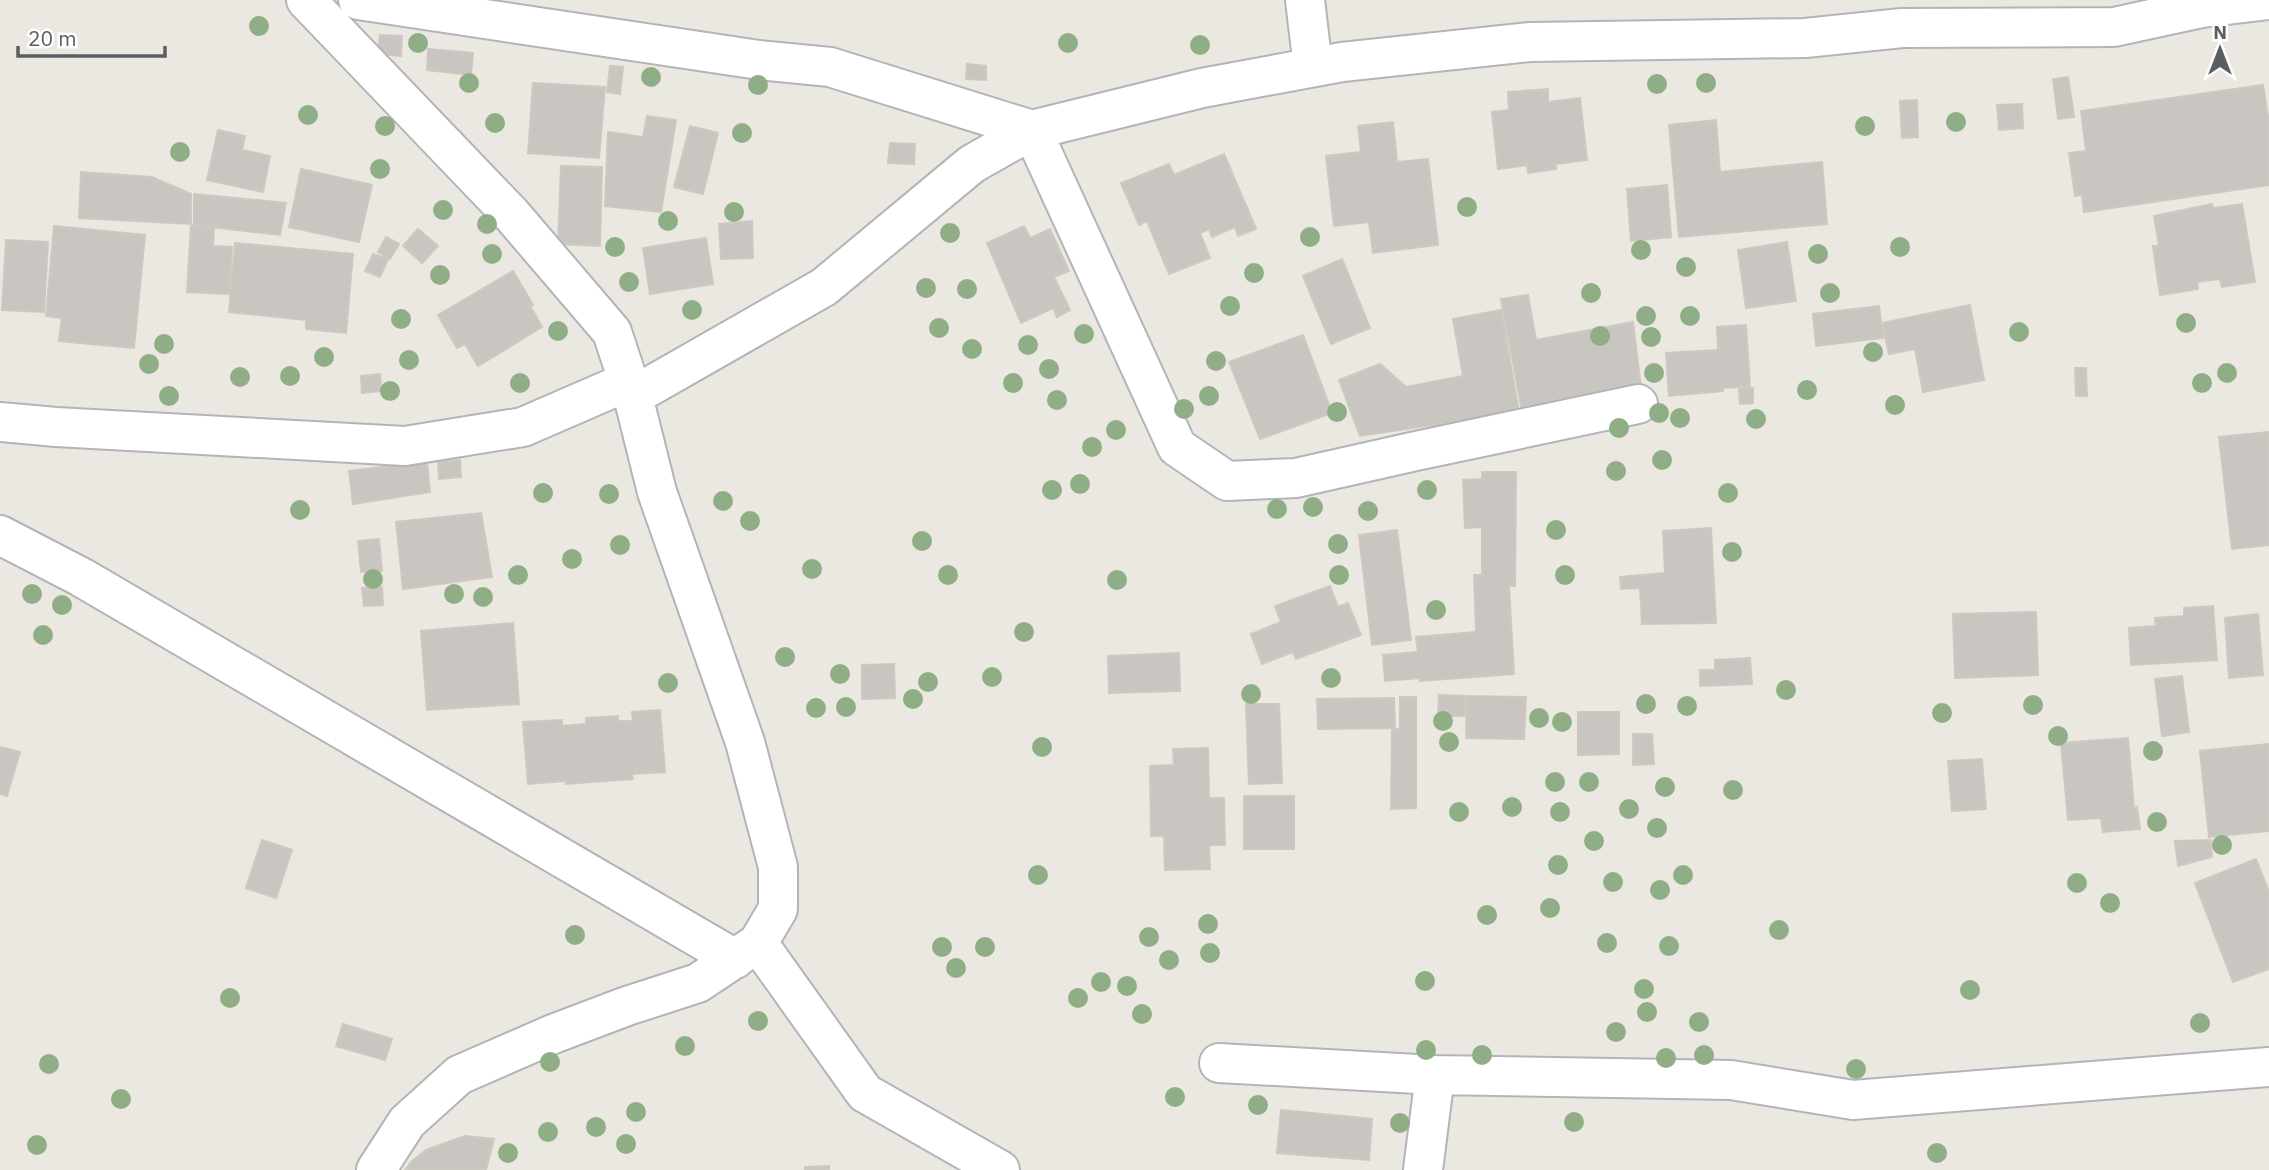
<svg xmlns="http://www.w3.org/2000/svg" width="2269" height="1170" font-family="'IBM Plex Sans',sans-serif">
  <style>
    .building { fill: #c9c5c0; stroke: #cfc8c0; stroke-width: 2 }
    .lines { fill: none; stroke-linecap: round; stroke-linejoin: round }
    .minor-casing { stroke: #b2b5b8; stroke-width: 42 }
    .minor { stroke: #fff; stroke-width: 38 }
    .tree { fill: #8fae86 }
  </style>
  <rect width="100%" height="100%" fill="#ebe8e1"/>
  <!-- building -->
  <path class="building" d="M380,35L402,36L401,56L378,54Z
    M428,49L473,53L471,75L427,70Z
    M967,64L986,66V80L966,79Z
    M610,66L623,67L620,94L607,92Z
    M2068,77L2074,117L2058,119L2053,79Z
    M533,83L605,87L599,158L528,153Z
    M2263,85L2269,123V185L2084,212L2082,195L2075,196L2069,153L2086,151L2081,111Z
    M1548,89V102L1580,98L1587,160L1556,164V169L1528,173L1527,165L1498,169L1492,112L1509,110L1508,92Z
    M1917,100L1918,137L1902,138L1900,101Z
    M2022,104L2023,128L1999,130L1997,105Z
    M647,116L676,120L661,212L605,206L608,132L643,137Z
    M1716,120L1720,172L1822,162L1827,224L1679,237L1669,125Z
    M1393,122L1397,162L1428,159L1438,245L1373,253L1369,222L1334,226L1326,156L1361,152L1358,126Z
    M690,126L718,133L703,194L674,187Z
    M218,130L245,136L242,150L270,156L263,192L207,180Z
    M890,143L915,144L914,164L888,163Z
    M1224,154L1256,229L1238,236L1235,227L1212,237L1209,229L1200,233L1210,258L1169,274L1147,221L1139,225L1121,183L1169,164L1174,175Z
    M561,166L602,167L600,246L558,244Z
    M301,169L372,185L359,242L289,227Z
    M81,172L152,177L191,194V224L79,218Z
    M1667,185L1671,237L1631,241L1627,189Z
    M194,194L286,203L280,235L194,225Z
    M2212,204L2213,208L2242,204L2255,282L2222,287L2220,279L2197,282L2198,289L2160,295L2153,246H2159L2154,216Z
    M752,221L753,258L721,259L719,224Z
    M191,225L214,228L213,246L232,247L229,294L187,292Z
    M54,226L145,235L134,348L59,341L62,318L46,316Z
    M1024,226L1030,238L1050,229L1069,271L1054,277L1070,310L1057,317L1053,308L1021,323L987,243Z
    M418,229L438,246L422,263L403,246Z
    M386,237L399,244L390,259L378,252Z
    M706,238L713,284L650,294L643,248Z
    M6,240L48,242L44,312L2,310Z
    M1787,242L1796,301L1746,308L1738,250Z
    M235,243L353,254L346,333L306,329V320L229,312Z
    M373,254L388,259L380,277L365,271Z
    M1342,259L1370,328L1331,344L1303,276Z
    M513,271L533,305L530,306L542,327L478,366L465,344L457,348L438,315Z
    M1528,295L1536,340L1633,322L1641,388L1522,411L1501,299Z
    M1970,305L1984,380L1923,392L1915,349L1889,354L1882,323Z
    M1879,306L1883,338L1816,346L1813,314Z
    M1501,310L1519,412L1360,436L1339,380L1380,364L1406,387L1463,376L1453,319Z
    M1746,325L1750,386L1723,388V391L1669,396L1666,353L1718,350L1717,327Z
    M1303,335L1332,413L1260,439L1229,362Z
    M2075,368H2086L2087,396H2076Z
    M380,374L381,391L362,393L361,376Z
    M1753,388V403L1740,404L1739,389Z
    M2269,432V545L2232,549L2219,437Z
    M460,460L461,477L439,479L438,461Z
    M427,461L430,492L353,504L349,471Z
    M1482,472H1516L1515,586H1509L1514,674L1420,681V678L1385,681L1383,655L1418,652L1416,637L1476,632L1474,575H1482V527L1465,528L1463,480L1482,479Z
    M481,513L492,577L403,589L396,522Z
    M1711,528L1716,623L1642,624L1640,588L1621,589L1620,577L1665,573L1663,531Z
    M1397,530L1411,640L1372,645L1359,535Z
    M379,539L382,571L361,572L358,541Z
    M1330,586L1338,607L1348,603L1361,635L1296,659L1293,652L1262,664L1251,634L1281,622L1275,606Z
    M382,587L383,605L364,606L362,588Z
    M2213,606L2217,660L2131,665L2129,628L2156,626L2155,618L2184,616V608Z
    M2036,612L2038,675L1955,678L1953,614Z
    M2258,614L2263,675L2229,678L2225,618Z
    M513,623L519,704L427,710L421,631Z
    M1179,653L1180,691L1109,693L1108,656Z
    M1750,658L1752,684L1700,686V670H1715V660Z
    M894,664L895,698L862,699V665Z
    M2182,676L2189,732L2162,736L2155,679Z
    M1439,695L1466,696L1465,716H1438Z
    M1467,696L1526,697L1524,739L1466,738Z
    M1400,697H1416V808L1391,809L1392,729H1400Z
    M1394,698L1395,728L1318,729L1317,699Z
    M1246,704H1279L1282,783L1249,784Z
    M660,710L665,772L632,774L633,779L566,784V781L528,784L523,722L562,720V726L586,724V718L618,716V721H633L632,712Z
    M1578,712H1619V754L1578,755Z
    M1633,734H1652L1654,764L1633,765Z
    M2128,738L2134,808L2137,807L2140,829L2103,832L2101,818L2068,820L2061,743Z
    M2269,744V831L2209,837L2200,751Z
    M0,747L20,752L7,796L0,794Z
    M1208,748L1209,798H1224L1225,845H1209L1210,869L1165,870L1164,836H1151L1150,766L1174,765L1173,749Z
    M1982,759L1986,809L1952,811L1948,761Z
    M1244,796H1294V849H1244Z
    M262,840L292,850L276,898L246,888Z
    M2211,840L2212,857L2178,866L2175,841Z
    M2256,859L2269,892V969L2233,982L2195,883Z
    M343,1024L392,1039L385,1060L336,1046Z
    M1281,1110L1372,1119L1369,1160L1277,1153Z
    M465,1136L494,1139L486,1170H405L412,1161L426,1150Z
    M829,1166V1170H805V1167Z"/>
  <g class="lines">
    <!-- minor casing -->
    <g class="minor-casing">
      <path id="minor" d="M306,0L512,215L612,332L633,396L657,492L745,742L778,867V909L758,943L698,983L627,1006L553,1034L459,1075L407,1122L376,1170
        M358,0L759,60L830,67L1032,130L1202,88L1342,62L1530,42L1805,38L1902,28L2114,27L2202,8L2267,0
        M1305,0L1313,67
        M633,396L824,287L972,164L1032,130L1177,447L1227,481L1296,478L1416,451L1638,404
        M0,422L56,427L405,446L523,427L629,381
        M0,535L81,577L735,959
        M758,943L865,1093L1000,1170
        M1219,1063L1435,1075
        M1423,1170L1435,1075L1731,1080L1853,1100L2269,1067"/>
    </g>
    <!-- minor -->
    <use href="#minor" class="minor"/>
  </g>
  <!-- trees -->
  <g class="tree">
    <circle cx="259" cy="26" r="10"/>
    <circle cx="418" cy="43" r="10"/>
    <circle cx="1068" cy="43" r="10"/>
    <circle cx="1200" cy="45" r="10"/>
    <circle cx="651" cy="77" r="10"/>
    <circle cx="469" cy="83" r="10"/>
    <circle cx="1706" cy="83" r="10"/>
    <circle cx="1657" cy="84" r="10"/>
    <circle cx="758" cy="85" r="10"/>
    <circle cx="308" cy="115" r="10"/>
    <circle cx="1956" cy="122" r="10"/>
    <circle cx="495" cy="123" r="10"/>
    <circle cx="385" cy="126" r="10"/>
    <circle cx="1865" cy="126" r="10"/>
    <circle cx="742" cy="133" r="10"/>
    <circle cx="180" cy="152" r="10"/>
    <circle cx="380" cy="169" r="10"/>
    <circle cx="1467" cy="207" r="10"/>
    <circle cx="443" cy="210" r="10"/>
    <circle cx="734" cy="212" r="10"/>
    <circle cx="668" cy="221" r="10"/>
    <circle cx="487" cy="224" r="10"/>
    <circle cx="950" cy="233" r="10"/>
    <circle cx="1310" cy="237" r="10"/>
    <circle cx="615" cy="247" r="10"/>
    <circle cx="1900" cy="247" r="10"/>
    <circle cx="1641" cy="250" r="10"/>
    <circle cx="492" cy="254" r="10"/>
    <circle cx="1818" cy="254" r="10"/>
    <circle cx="1686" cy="267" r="10"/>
    <circle cx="1254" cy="273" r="10"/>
    <circle cx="440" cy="275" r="10"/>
    <circle cx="629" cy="282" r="10"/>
    <circle cx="926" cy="288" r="10"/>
    <circle cx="967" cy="289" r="10"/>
    <circle cx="1591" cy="293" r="10"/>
    <circle cx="1830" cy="293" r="10"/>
    <circle cx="1230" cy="306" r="10"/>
    <circle cx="692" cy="310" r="10"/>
    <circle cx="1646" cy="316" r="10"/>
    <circle cx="1690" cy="316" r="10"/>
    <circle cx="401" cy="319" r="10"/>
    <circle cx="2186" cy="323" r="10"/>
    <circle cx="939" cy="328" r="10"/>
    <circle cx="558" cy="331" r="10"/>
    <circle cx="2019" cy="332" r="10"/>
    <circle cx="1084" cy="334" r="10"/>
    <circle cx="1600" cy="336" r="10"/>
    <circle cx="1651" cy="337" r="10"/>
    <circle cx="164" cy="344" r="10"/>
    <circle cx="1028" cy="345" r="10"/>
    <circle cx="972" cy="349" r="10"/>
    <circle cx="1873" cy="352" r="10"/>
    <circle cx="324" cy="357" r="10"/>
    <circle cx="409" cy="360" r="10"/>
    <circle cx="1216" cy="361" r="10"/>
    <circle cx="149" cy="364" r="10"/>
    <circle cx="1049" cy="369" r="10"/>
    <circle cx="1654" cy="373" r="10"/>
    <circle cx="2227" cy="373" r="10"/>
    <circle cx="290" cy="376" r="10"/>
    <circle cx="240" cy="377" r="10"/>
    <circle cx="520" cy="383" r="10"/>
    <circle cx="1013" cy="383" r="10"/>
    <circle cx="2202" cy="383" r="10"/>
    <circle cx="1807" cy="390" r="10"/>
    <circle cx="390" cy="391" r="10"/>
    <circle cx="169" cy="396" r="10"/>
    <circle cx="1209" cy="396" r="10"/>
    <circle cx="1057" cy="400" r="10"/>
    <circle cx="1895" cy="405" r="10"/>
    <circle cx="1184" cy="409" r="10"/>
    <circle cx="1337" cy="412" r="10"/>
    <circle cx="1659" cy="413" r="10"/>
    <circle cx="1680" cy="418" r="10"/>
    <circle cx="1756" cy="419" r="10"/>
    <circle cx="1619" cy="428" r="10"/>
    <circle cx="1116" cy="430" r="10"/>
    <circle cx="1092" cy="447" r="10"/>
    <circle cx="1662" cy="460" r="10"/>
    <circle cx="1616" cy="471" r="10"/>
    <circle cx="1080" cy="484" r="10"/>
    <circle cx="1052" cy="490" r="10"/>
    <circle cx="1427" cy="490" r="10"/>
    <circle cx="543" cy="493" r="10"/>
    <circle cx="1728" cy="493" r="10"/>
    <circle cx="609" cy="494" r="10"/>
    <circle cx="723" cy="501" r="10"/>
    <circle cx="1313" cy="507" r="10"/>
    <circle cx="1277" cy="509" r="10"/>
    <circle cx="300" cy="510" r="10"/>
    <circle cx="1368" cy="511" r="10"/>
    <circle cx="750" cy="521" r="10"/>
    <circle cx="1556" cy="530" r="10"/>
    <circle cx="922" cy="541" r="10"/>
    <circle cx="1338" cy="544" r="10"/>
    <circle cx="620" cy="545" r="10"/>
    <circle cx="1732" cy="552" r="10"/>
    <circle cx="572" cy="559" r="10"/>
    <circle cx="812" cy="569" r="10"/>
    <circle cx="518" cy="575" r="10"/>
    <circle cx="948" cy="575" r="10"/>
    <circle cx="1339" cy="575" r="10"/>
    <circle cx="1565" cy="575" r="10"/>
    <circle cx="373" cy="579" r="10"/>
    <circle cx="1117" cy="580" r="10"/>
    <circle cx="32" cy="594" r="10"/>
    <circle cx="454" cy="594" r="10"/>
    <circle cx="483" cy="597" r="10"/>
    <circle cx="62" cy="605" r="10"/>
    <circle cx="1436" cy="610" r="10"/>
    <circle cx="1024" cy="632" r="10"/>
    <circle cx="43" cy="635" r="10"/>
    <circle cx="785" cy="657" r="10"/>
    <circle cx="840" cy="674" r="10"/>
    <circle cx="992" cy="677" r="10"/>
    <circle cx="1331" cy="678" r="10"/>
    <circle cx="928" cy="682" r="10"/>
    <circle cx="668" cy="683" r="10"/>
    <circle cx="1786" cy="690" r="10"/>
    <circle cx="1251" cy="694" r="10"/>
    <circle cx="913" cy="699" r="10"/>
    <circle cx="1646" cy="704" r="10"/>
    <circle cx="2033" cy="705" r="10"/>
    <circle cx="1687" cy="706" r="10"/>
    <circle cx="846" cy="707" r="10"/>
    <circle cx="816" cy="708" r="10"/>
    <circle cx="1942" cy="713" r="10"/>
    <circle cx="1539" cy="718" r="10"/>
    <circle cx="1443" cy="721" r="10"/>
    <circle cx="1562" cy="722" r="10"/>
    <circle cx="2058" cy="736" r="10"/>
    <circle cx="1449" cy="742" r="10"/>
    <circle cx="1042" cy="747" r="10"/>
    <circle cx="2153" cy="751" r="10"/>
    <circle cx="1555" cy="782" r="10"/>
    <circle cx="1589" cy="782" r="10"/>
    <circle cx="1665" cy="787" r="10"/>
    <circle cx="1733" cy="790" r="10"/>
    <circle cx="1512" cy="807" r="10"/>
    <circle cx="1629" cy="809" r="10"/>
    <circle cx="1459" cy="812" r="10"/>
    <circle cx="1560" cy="812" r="10"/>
    <circle cx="2157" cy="822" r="10"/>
    <circle cx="1657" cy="828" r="10"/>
    <circle cx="1594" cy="841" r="10"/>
    <circle cx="2222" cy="845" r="10"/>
    <circle cx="1558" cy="865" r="10"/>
    <circle cx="1038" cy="875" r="10"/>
    <circle cx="1683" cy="875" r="10"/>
    <circle cx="1613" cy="882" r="10"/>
    <circle cx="2077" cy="883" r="10"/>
    <circle cx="1660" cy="890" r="10"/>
    <circle cx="2110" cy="903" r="10"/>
    <circle cx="1550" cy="908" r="10"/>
    <circle cx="1487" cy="915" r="10"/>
    <circle cx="1208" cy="924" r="10"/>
    <circle cx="1779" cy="930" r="10"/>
    <circle cx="575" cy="935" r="10"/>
    <circle cx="1149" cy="937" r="10"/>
    <circle cx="1607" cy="943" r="10"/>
    <circle cx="1669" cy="946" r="10"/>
    <circle cx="942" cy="947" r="10"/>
    <circle cx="985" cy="947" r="10"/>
    <circle cx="1210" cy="953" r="10"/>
    <circle cx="1169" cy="960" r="10"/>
    <circle cx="956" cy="968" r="10"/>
    <circle cx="1425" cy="981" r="10"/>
    <circle cx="1101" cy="982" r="10"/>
    <circle cx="1127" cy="986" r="10"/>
    <circle cx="1644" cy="989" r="10"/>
    <circle cx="1970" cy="990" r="10"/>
    <circle cx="230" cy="998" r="10"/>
    <circle cx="1078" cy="998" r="10"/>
    <circle cx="1647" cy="1012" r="10"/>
    <circle cx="1142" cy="1014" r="10"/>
    <circle cx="758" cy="1021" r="10"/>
    <circle cx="1699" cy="1022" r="10"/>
    <circle cx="2200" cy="1023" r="10"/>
    <circle cx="1616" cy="1032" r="10"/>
    <circle cx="685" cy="1046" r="10"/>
    <circle cx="1426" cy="1050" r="10"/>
    <circle cx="1482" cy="1055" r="10"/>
    <circle cx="1704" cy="1055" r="10"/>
    <circle cx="1666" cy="1058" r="10"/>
    <circle cx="550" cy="1062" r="10"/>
    <circle cx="49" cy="1064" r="10"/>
    <circle cx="1856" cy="1069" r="10"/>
    <circle cx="1175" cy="1097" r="10"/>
    <circle cx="121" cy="1099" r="10"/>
    <circle cx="1258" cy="1105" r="10"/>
    <circle cx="636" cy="1112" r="10"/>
    <circle cx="1574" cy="1122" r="10"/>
    <circle cx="1400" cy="1123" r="10"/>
    <circle cx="596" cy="1127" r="10"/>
    <circle cx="548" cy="1132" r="10"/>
    <circle cx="626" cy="1144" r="10"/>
    <circle cx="37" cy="1145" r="10"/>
    <circle cx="508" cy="1153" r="10"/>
    <circle cx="1937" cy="1153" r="10"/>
  </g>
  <!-- north arrow -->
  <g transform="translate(2220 49)" stroke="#ffffff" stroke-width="5" paint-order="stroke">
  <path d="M0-5L12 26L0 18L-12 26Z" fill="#5a5e61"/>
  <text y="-10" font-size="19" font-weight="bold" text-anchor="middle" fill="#5a5e61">N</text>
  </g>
  <!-- scale -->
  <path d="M18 46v10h147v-10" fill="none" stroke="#5a5e61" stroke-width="3.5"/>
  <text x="28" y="46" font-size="21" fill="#5a5e61" stroke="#ffffff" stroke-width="5" paint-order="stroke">20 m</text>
</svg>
